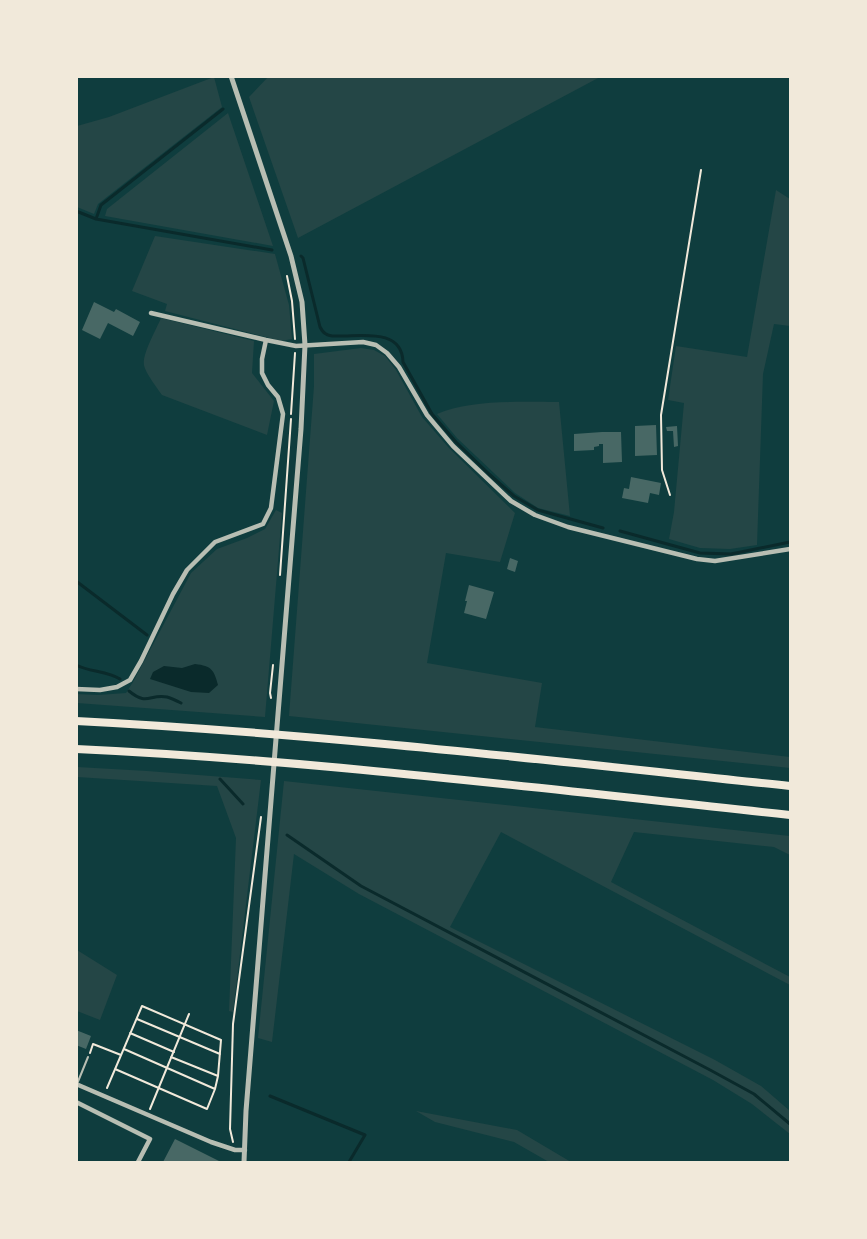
<svg xmlns="http://www.w3.org/2000/svg" width="867" height="1239" font-family="'Sofia Sans Condensed',sans-serif">
  <style>
    .green { fill: #244646 }
    .water { fill: #0a2a2b }
    .lines { fill: none; stroke-linecap: round; stroke-linejoin: round }
    .stream { stroke: #0a2a2b; stroke-width: 3 }
    .building { fill: #486865 }
    .path { stroke: #f1e9da; stroke-width: 2 }
    .service { stroke: #b8beb3; stroke-width: 2 }
    .minor { stroke: #b8beb3; stroke-width: 4.5 }
    .tertiary { stroke: #b8beb3; stroke-width: 5 }
    .motorway { stroke: #f1e9da; stroke-width: 8 }
  </style>
  <rect width="100%" height="100%" fill="#0f3d3e"/>
  <!-- green -->
  <path class="green" d="M269,76H600V77L298,238L249,97Z
    M214,77L222,107L98,204L94,214L77,207V126L109,117Z
    M228,113L273,246L105,216L107,209Z
    M776,190L790,199V326L774,324L763,374L757,545L730,549L700,548L669,539L674,512L684,403L668,400L676,346L747,357Z
    M155,236L275,254L289,305L292,339L281,341L165,311L167,304L132,291Z
    M161,318L254,341L252,373L274,401L267,435L162,395C157,388 145,372 144,365C142,354 157,328 161,318Z
    M361,348L374,350L385,356L396,370L422,417L449,448L515,513L500,562L446,553L427,663L542,683L535,727L790,757V768L289,716L314,386V354Z
    M559,402L570,516L538,508L515,493L457,438L437,414C470,399 523,402 559,402Z
    M276,510L282,513L265,717L77,703L76,694L98,695L126,693L133,682L191,573L217,549L247,538L265,529Z
    M77,767L147,771L261,780L233,1012L229,1011L236,838L217,786L77,777Z
    M284,781L790,836V855L774,847L634,832L611,882L790,977V985L501,832L450,927L715,1060L761,1086L790,1111V1134L752,1104L713,1080L359,894L294,854L272,1042L258,1038Z
    M77,950L117,975L100,1020L77,1011Z
    M416,1111L517,1130L571,1162H549L514,1142L435,1122Z"/>
  <!-- water -->
  <path class="water" d="M195,664C212,666 214,670 218,685L209,693L191,692L150,679L153,672L164,666L182,668Z"/>
  <g class="lines">
    <!-- stream -->
    <path class="stream" d="M76,211L96,219L272,250
      M96,219L101,205L223,109
      M301,256L303,258L320,327C321,329 324,333 326,334C330,337 336,336 340,336C364,336 402,329 403,362L432,414L456,442L489,474L514,496L538,510L603,528
      M620,531L700,553L731,554L790,542
      M76,581L147,635
      M76,665C90,672 107,671 120,679
      M129,691C147,706 149,694 167,697C171,698 177,701 181,703
      M220,779L243,804
      M287,835L361,886L712,1071L754,1094L790,1124
      M270,1096L365,1135L349,1162"/>
  </g>
  <!-- building -->
  <path class="building" d="M94,302L114,312L116,309L140,322L133,336L108,323L100,339L82,330Z
    M656,425L657,455L635,456V426Z
    M677,426L678,446L674,447L673,431H667L666,427Z
    M602,432H621L622,462L603,463V444H599V446L594,447V450L574,451V434Z
    M631,477L661,483L659,495L650,493L648,503L622,498L624,488L629,489Z
    M510,558L518,561L515,572L507,569Z
    M469,585L494,592L486,619L464,613L467,601H465Z
    M76,1030L91,1036L86,1049L76,1045Z
    M175,1139L221,1162H163Z"/>
  <g class="lines">
    <!-- path -->
    <path class="path" d="M287,276L292,301L295,339
      M291,414L295,353
      M670,495L662,470L661,415L701,170
      M280,575L291,419
      M271,698L270,693L273,665
      M137,1019L220,1054
      M130,1033L174,1052
      M124,1049L215,1089
      M90,1053L93,1044L121,1055
      M171,1057L218,1076
      M107,1088L142,1006L221,1040L218,1076L215,1089L207,1109L115,1069
      M150,1109L189,1014
      M233,1142L230,1129L233,1024L261,817"/>
    <!-- service -->
    <path class="service" d="M77,1084L88,1057"/>
    <!-- minor -->
    <path class="minor" d="M151,313L266,340L296,346L363,342L376,345L387,353L399,367L427,415L453,446L511,501L535,515L568,527L697,559L715,561L790,549
      M76,689L100,690L117,687L130,680L141,661L173,594L187,570L215,542L263,524L271,508L283,414L278,397L268,385L262,373V359L266,340
      M76,1084L211,1142L235,1150H245
      M76,1102L150,1139L138,1162"/>
    <!-- tertiary -->
    <path class="tertiary" d="M231,76L291,256L302,302L305,345L301,429L246,1111L244,1162"/>
    <!-- motorway -->
    <path class="motorway" d="M76,721C315,733 553,761 790,786
      M76,749C315,760 553,790 790,815"/>
  </g>
  <!-- border -->
  <rect width="867" height="1239" fill="none" stroke="#f1e9da" stroke-width="156"/>
</svg>
